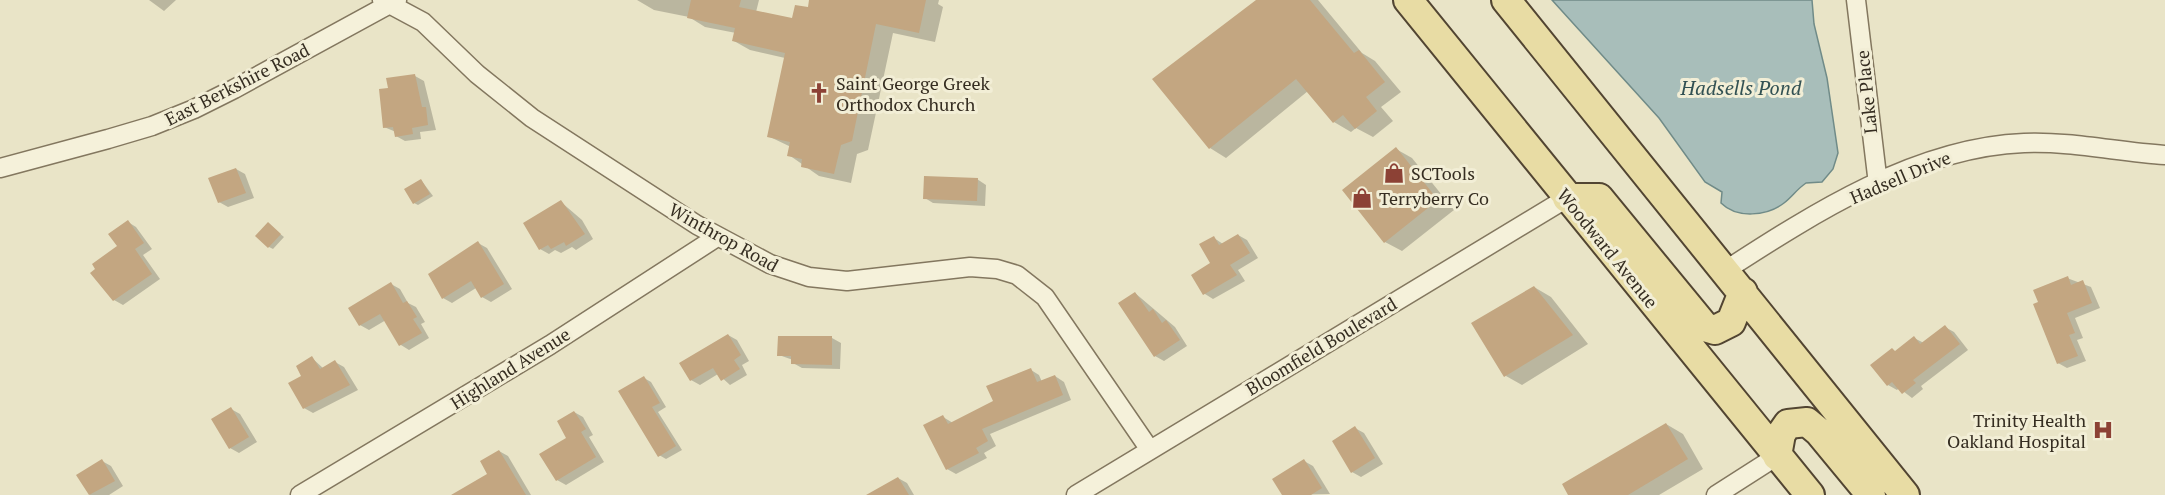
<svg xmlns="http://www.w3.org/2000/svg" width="2165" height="495" font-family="'PT Serif',serif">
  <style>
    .water { fill: #a8beba; stroke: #708b88; stroke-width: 1.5 }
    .shadow { fill: #0003 }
    .building { fill: #c3a681 }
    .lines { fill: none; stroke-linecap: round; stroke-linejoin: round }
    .street-casing { stroke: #83775f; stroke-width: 21 }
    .primary-casing { stroke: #524532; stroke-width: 32 }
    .street { stroke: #f5f1da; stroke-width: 18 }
    .primary { stroke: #e8dca4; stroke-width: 28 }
    .labels { text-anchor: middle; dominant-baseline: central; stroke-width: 6; stroke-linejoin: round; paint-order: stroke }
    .poi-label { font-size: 18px; fill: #352d21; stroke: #f2eed6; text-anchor: start }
    .street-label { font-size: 18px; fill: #352d21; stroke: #f2eed6 }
    .water-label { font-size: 20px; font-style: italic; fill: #325153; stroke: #f2eed6 }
  </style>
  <rect width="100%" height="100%" fill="#e9e4c7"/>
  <!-- water -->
  <path class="water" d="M1552,0H1812L1814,24L1827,78L1838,153L1833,169L1822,182L1806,183C1797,189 1792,197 1784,203C1767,216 1737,219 1721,203L1722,192L1705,182L1659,118Z"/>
  <!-- shadow -->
  <path class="shadow" d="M149,0H176L164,11Z
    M637,0H759L756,12L793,20L809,9L811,0H939L938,4L943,7L935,42L893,33L868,150L857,154L851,183L819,176L789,155L791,147L768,136L785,58L750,50L734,41L736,33L705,27L689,17L654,10Z
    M1258,0H1318L1362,53L1375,61L1401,92L1381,107L1393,121L1373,137L1356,128L1351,132L1334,122L1308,91L1226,158L1210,148Z
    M415,76L424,81L436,130L420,132L421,139L405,141L396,136V132L384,127L389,89Z
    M1396,149L1412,158L1454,210L1402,251L1385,242Z
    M236,169L245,174L254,198L228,207L219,202Z
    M977,179L986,185L985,206L933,203L925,198Z
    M421,180L433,196L418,205L414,203Z
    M561,202L582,220L593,239L576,250L572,247L561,253L555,250L549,254L540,249Z
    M128,222L136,227L152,249L143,255L160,279L123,305L114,300L119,246Z
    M268,224L284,237L273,249L269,247Z
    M1238,235L1247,240L1258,258L1238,270L1245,281L1213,299L1205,294L1193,275L1212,264L1214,238L1223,244Z
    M478,243L487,248L512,289L491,302L482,297L476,288L452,303L443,298Z
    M2067,278L2091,287L2100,308L2075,318L2083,338L2077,340L2086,361L2067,368L2058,363Z
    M391,284L400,289L408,303L416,307L425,322L421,324L429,338L409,350L401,345L386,320L369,330L360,325Z
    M1534,287L1551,297L1588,344L1522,385L1506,376Z
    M1135,293L1175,327L1187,346L1164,361L1155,356Z
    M1945,327L1954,332L1968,350L1921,386L1923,389L1912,398L1899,388L1897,390L1888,385L1896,352L1914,338L1924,343Z
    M728,335L737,340L749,361L742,365L747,375L730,385L718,374L700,385L691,380L681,363Z
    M779,337L832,338L841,343L840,369L802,368L793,363V360L779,355Z
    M312,358L324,369L335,362L344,367L358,390L313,413L304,408L303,376Z
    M1031,370L1039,375L1042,382L1055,376L1064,382L1071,400L990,434L996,446L984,453L987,458L956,474L947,469L943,417L953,423L995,402Z
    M644,378L651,382L666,407L658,412L682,450L666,459L659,455Z
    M231,409L240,414L257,442L239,453L230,448Z
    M574,412L583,417L593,435L589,437L604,462L566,485L557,480Z
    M1666,424L1683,434L1703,469L1659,495H1570Z
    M1355,428L1364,433L1383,464L1361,477L1352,472Z
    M499,451L508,456L531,495H467L489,474Z
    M102,461L111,466L123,486L109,495H90L78,475Z
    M1304,461L1313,466L1330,494L1284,495Z
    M898,478L907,483L914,495H869Z"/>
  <!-- building -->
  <path class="building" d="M691,0H741L739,7L792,18L795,5L808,7L809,0H926L919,33L876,24L852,141L841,145L834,174L801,167L802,159L787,156L790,142L767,137L785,53L732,41L735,28L687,18Z
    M1256,0H1310L1354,53L1359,50L1385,82L1366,97L1377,111L1355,129L1343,115L1333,123L1296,79L1209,149L1152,79Z
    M415,74L422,107H426L428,125L412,128L413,134L395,137L393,127L383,128L379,89L388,88L386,78Z
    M1396,147L1438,200L1384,243L1342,190Z
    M236,168L246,193L218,203L208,178Z
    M924,176L978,178L977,201L923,199Z
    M421,179L430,194L413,204L404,189Z
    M561,200L585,234L566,246L564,242L551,249L548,245L539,250L523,223Z
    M128,220L144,243L135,249L152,274L113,301L90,273L95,269L92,264L117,246L108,234Z
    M268,222L281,234L268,248L255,236Z
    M1238,234L1250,253L1230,265L1237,275L1203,295L1191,275L1210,263L1199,244L1214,236L1219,245Z
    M478,241L504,284L481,298L471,281L442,299L428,274Z
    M2068,276L2071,285L2083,280L2092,303L2067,313L2075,333L2069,335L2078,356L2057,364L2033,304L2038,302L2033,290Z
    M391,282L403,303L407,301L417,317L413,319L422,333L399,346L380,314L359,326L348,308Z
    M1534,286L1573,335L1504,377L1471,323Z
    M1135,292L1149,312L1153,309L1162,323L1166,320L1180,340L1154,357L1118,303Z
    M1945,325L1960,344L1913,380L1916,383L1902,394L1892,382L1887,386L1870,365L1892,348L1895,351L1914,336L1920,344Z
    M728,334L741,355L734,360L740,369L721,381L713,368L690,381L679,363Z
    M778,336H832V365L791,364V356H777Z
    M312,356L320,369L335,360L350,385L303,409L288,383L301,376L296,366Z
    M1031,368L1037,382L1055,375L1063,395L982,429L988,441L976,448L979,453L946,470L923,425L943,415L948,424L993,401L986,386Z
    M644,376L660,403L652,407L676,446L658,457L618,391Z
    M231,407L249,437L229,449L211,419Z
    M574,411L586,429L581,432L596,457L556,481L539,454L566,438L557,421Z
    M1666,423L1688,459L1628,495H1568L1562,484Z
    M1355,426L1375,458L1351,473L1332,441Z
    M499,450L526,495H451L487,474L480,461Z
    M102,459L115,481L89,495L76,475Z
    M1304,459L1322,488L1311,495H1282L1272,479Z
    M898,477L909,495H866Z"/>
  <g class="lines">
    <!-- street casing -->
    <g class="street-casing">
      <path id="street" d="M382,0L423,22L477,74L532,118L697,225L770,264L809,277L847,281L970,267L997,269L1017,275L1045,297L1150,450
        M1856,0L1878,184
        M0,168L108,139L152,126L194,109L234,89L397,0
        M1726,270C1814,213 1917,147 2024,143C2071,141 2118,152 2165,155
        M300,495L550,345L717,237
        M1076,495L1567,198
        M1716,495L1777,456"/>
    </g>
    <!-- primary casing -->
    <g class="primary-casing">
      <path id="primary" d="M1408,0L1810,495
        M1506,0L1905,495
        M1567,198H1599L1705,327L1715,330L1731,322L1743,292
        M1777,456L1781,434L1788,424L1807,422L1819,432L1871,495"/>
    </g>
    <!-- street -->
    <use href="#street" class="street"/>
    <!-- primary -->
    <use href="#primary" class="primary"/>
  </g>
  <!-- icons -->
  <defs>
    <g id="church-bare" transform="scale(1.62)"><path d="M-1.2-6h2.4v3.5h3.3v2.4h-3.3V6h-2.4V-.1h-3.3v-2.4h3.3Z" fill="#8c4135" stroke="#f2eed6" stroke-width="2.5" paint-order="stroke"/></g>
    <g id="shop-bare" transform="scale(1.62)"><path d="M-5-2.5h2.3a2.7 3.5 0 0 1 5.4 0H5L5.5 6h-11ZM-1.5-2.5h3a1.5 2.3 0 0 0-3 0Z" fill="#8c4135" stroke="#f2eed6" stroke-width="2.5" paint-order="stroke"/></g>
    <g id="hospital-bare" transform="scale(1.62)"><path d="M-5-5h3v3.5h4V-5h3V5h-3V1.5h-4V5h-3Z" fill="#8c4135" stroke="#f2eed6" stroke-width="2.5" paint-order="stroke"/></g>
  </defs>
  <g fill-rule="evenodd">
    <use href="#church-bare" x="819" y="93"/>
    <use href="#shop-bare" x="1394" y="173"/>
    <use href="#shop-bare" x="1362" y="198"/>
    <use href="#hospital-bare" x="2103" y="430"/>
  </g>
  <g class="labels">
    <!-- poi labels -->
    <g class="poi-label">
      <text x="836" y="83">Saint George Greek<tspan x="836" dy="21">Orthodox Church</tspan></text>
      <text x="1411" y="173">SCTools</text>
      <text x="1379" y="198">Terryberry Co</text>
      <text x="2086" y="420" text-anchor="end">Trinity Health<tspan x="2086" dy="21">Oakland Hospital</tspan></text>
    </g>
    <!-- street labels -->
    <g class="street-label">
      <text transform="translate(237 84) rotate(-27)">East Berkshire Road</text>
      <text transform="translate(1866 92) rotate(-96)">Lake Place</text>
      <text transform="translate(1900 177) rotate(-23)">Hadsell Drive</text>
      <text transform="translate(724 237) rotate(29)">Winthrop Road</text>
      <text transform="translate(1608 248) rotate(51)">Woodward Avenue</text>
      <text transform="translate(1321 346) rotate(-31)">Bloomfield Boulevard</text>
      <text transform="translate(510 368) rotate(-32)">Highland Avenue</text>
    </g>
    <!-- water labels -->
    <g class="water-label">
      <text x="1741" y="87">Hadsells Pond</text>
    </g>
  </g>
</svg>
